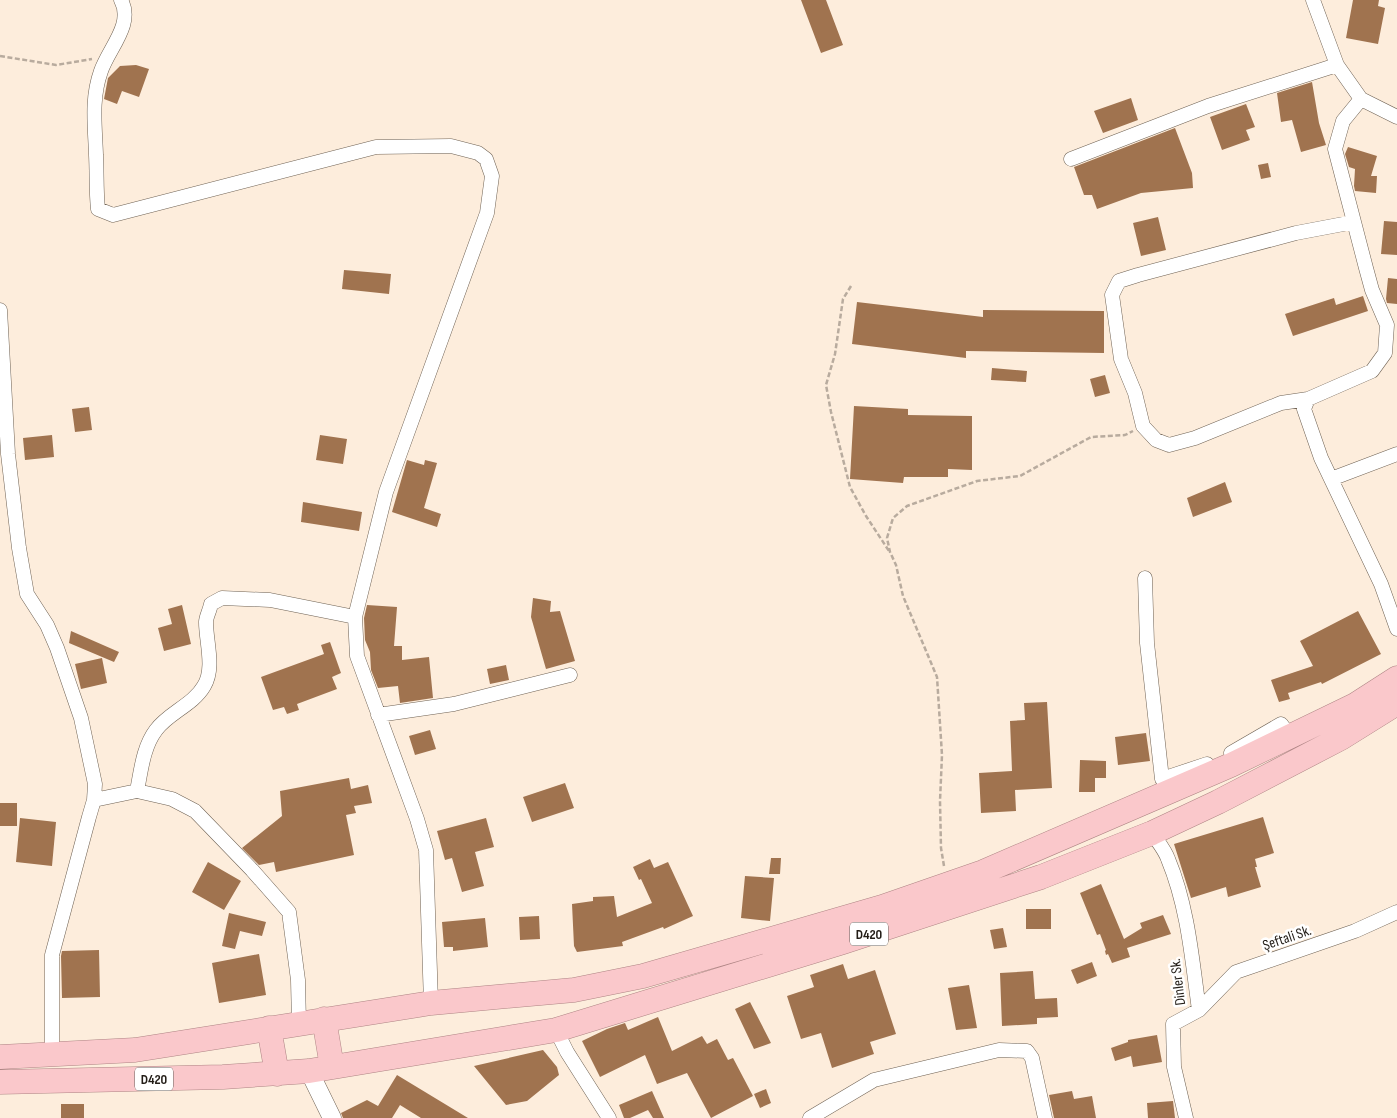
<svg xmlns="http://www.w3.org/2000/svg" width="1397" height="1118" font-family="'Sofia Sans Condensed',sans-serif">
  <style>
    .building { fill: #a0734f }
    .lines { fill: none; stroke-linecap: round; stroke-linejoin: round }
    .minor-casing { stroke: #6f6254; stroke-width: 15 }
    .tertiary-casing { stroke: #6f6254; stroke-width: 19 }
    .trunk-casing { stroke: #ae8484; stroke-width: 25 }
    .path { stroke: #b8ab9e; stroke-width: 2.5; stroke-dasharray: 5 2.5; stroke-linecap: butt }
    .minor { stroke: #fff; stroke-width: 14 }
    .tertiary { stroke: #fff; stroke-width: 18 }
    .trunk { stroke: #fac8cb; stroke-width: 24 }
    .labels { text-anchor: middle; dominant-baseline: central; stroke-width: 5; stroke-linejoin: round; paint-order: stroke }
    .shield { fill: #fff; stroke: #65615d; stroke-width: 1 }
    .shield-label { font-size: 14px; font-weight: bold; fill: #231d17 }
    .street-label { font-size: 15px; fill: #231d17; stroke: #fff }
  </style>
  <rect width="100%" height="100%" fill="#fdeddc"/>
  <!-- building -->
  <path class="building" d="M801,0H826L843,45L821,53Z
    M1353,0H1379L1378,6L1385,8L1378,44L1346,38Z
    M136,65L149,69L139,97L122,91L117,104L104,99L108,78L120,66Z
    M1312,82L1319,123L1326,145L1301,152L1292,120L1281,122L1277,93Z
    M1131,98L1138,120L1103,133L1094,111Z
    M1246,104L1255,127L1246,130L1250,140L1222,150L1210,117Z
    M1175,128L1192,173L1193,188L1141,193L1097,209L1092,195H1084L1074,167Z
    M1348,147L1377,156L1371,176H1377L1376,193L1355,191L1354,186L1355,169L1349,167L1345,154Z
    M1268,163L1271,177L1261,179L1258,165Z
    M1158,217L1166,250L1141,256L1133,223Z
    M1384,221L1397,222V255L1381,254Z
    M344,270L391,274L389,294L342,289Z
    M1388,278L1397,279V304L1387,303L1386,299Z
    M1363,296L1368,311L1293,336L1285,314L1334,298L1336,305Z
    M857,302L983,317V310L1104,311V353L966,351V358L852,344Z
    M992,368L1027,371L1026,382L991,380Z
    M1105,375L1110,393L1095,397L1090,379Z
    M854,406L908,409V415L972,416V470L948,469V477H904L903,483L850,479Z
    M89,407L92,430L75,432L72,409Z
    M52,435L54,457L25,460L23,438Z
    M320,435L347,439L343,464L316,460Z
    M407,460L424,465L425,460L437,463L424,508L441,514L437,527L392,512Z
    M1225,482L1232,502L1193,517L1187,498Z
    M303,502L362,512L359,531L301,522Z
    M533,598L551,601L550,612L560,611L575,661L546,669L531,617Z
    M182,605L191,644L164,651L158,628L172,624L168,609Z
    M367,605L397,607L394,646H402V660L429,657L433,698L400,703L398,686L378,688L371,670L370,652L365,640L364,618Z
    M1358,611L1381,654L1322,684L1321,682L1288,693L1290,699L1279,702L1271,680L1313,666L1300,641Z
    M71,631L119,652L114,662L69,643Z
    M330,642L341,673L332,677L337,689L297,704L299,710L287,714L284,707L273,710L261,677L324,654L321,645Z
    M102,658L107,683L81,689L75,664Z
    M506,665L509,680L490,684L487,669Z
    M1047,702L1052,788L1015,790L1016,811L981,813L979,773L1012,771L1010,721L1025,720L1024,703Z
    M430,730L436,749L415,755L409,736Z
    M1146,733L1150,761L1118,765L1115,737Z
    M1080,760L1106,761V778H1095V792H1079Z
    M349,778L351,789L368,785L372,803L354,806L356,813L346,815L354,855L276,872L274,862L259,865L242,848L282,816L280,791Z
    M565,783L574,808L532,822L523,797Z
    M0,803H17V826H0Z
    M1263,817L1274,853L1255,859L1257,867H1255L1261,887L1228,897L1226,887L1191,898L1174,844Z
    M20,818L56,822L52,866L16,862Z
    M486,818L494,847L475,852L484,886L462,892L452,858L445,860L437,831Z
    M771,858H781L780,874H769Z
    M650,859L654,868L668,862L693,916L664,929L663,927L622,942L623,946L577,952L574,946L572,904L593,901V897L614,896L617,917L652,903L641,879L639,880L633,867Z
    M208,862L241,881L224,910L192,892Z
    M745,876L774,878L770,921L741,918Z
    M1101,884L1124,939L1142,928L1140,923L1163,915L1171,934L1127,948L1130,957L1112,963L1108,954L1106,955L1105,951L1106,950L1100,934L1097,935L1080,893Z
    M1026,909H1051V929H1026Z
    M229,913L266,922L262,936L240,931L235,949L222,946Z
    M539,916L540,939L520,940L519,917Z
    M485,918L488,947L453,951V947H444L442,922Z
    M1003,928L1007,947L994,949L990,930Z
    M99,950L100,997L62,998L61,956L62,951Z
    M259,954L266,995L219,1003L212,963Z
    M1092,962L1097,976L1077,984L1071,970Z
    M843,964L848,979L875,970L896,1034L870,1042L874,1054L832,1068L821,1033L801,1039L787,996L814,987L810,975Z
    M1033,971L1035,999L1057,998L1058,1017L1037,1018V1024L1002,1026L1000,973Z
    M969,985L977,1028L956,1030L948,988Z
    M750,1002L771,1043L754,1049L735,1009Z
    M658,1017L672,1051L702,1036L707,1044L717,1039L728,1060L733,1058L753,1096L711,1118L687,1073L657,1084L645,1055L600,1077L582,1041L607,1029L625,1023L628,1030Z
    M1157,1035L1162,1062L1133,1067L1131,1056L1115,1061L1111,1048L1128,1042V1040Z
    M543,1050L557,1067L559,1075L527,1101L506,1105L474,1066Z
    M397,1075L468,1118H421L400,1105L392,1118H343L341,1113L367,1100L378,1106Z
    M766,1089L771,1103L760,1108L754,1094Z
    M652,1091L664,1118H653L648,1110L630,1118H624L619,1105Z
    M1072,1091L1074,1099L1092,1096L1096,1118H1054L1049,1095Z
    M1173,1101L1175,1118H1148L1147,1103Z
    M61,1104H84V1118H61Z"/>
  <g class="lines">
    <!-- minor casing -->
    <g class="minor-casing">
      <path id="minor" d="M121,0C134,24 109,48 101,71C91,99 95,125 96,155C97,173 96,191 98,209L113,215L376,147L451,146L478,153L486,159L492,176L487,213L386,492L355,617L357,656L417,819L426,850L431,1003
        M1313,0L1337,65L1361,99L1397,117
        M1361,99L1343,121L1335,149L1366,268L1372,290L1387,325L1385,353L1372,371L1308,399L1304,409L1321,458L1381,584L1397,629
        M1071,159L1208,106L1337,65
        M0,310L8,454L19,548L27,594L47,625L57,648L81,718L95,784L94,800L89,817L52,955V1055
        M1308,399L1281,403L1195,438L1169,445L1156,440L1143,426L1135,393L1121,359L1112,295L1119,281L1138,275L1296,233L1354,222
        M1331,479L1397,454
        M1145,578L1147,643L1162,779L1207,764
        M378,715L454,704L570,675
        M1231,753L1281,724L1290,736
        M137,791C141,771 143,747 156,730C168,713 193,705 204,686C215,668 206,642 206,622C206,617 210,610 211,604L222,598L270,600L355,617
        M94,800L137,791L172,799L195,811L252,870L289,912L298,980L299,1023
        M1152,833C1158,842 1165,850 1168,859C1188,907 1192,959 1199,1010
        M556,1030L567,1052L609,1118
        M810,1118L874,1080L999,1050L1027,1051L1032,1058L1045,1118
        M1186,1118L1174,1067L1173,1024L1199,1010L1236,972L1355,931L1397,912"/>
    </g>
    <!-- tertiary casing -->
    <g class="tertiary-casing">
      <path id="tertiary" d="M309,1071L332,1118"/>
    </g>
    <!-- trunk casing -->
    <g class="trunk-casing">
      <path id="trunk" d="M324,1019L332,1067
        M269,1028L277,1074
        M0,1057L135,1050L431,1003L574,990L643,976L882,907L983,872L1231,765L1355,705L1397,678
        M0,1082L223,1077L309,1071L556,1030L843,942L1041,877L1152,833L1218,802L1341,738L1397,703"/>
    </g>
    <!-- path -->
    <path class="path" d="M0,56L56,65L92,59
      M851,286L843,299L835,354L826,385L831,412L850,487L866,516L889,551
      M944,866L941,848L940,801L942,755L937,677L903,596L896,565L890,552L887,538L893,518L907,506L977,481L1020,476L1091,437L1125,435L1133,431"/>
    <!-- minor -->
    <use href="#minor" class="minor"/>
    <!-- tertiary -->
    <use href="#tertiary" class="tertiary"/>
    <!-- trunk -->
    <use href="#trunk" class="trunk"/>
  </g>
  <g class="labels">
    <!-- shield labels -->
    <g class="shield">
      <rect x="850" y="922.5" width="38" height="23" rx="4"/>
      <rect x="135" y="1067.5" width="38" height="23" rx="4"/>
    </g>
    <g class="shield-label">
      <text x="869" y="934">D420</text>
      <text x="154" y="1079">D420</text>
    </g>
    <!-- street labels -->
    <g class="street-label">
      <text transform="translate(1287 938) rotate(-19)">Şeftali Sk.</text>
      <text transform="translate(1178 982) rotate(-97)">Dinler Sk.</text>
    </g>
  </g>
</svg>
